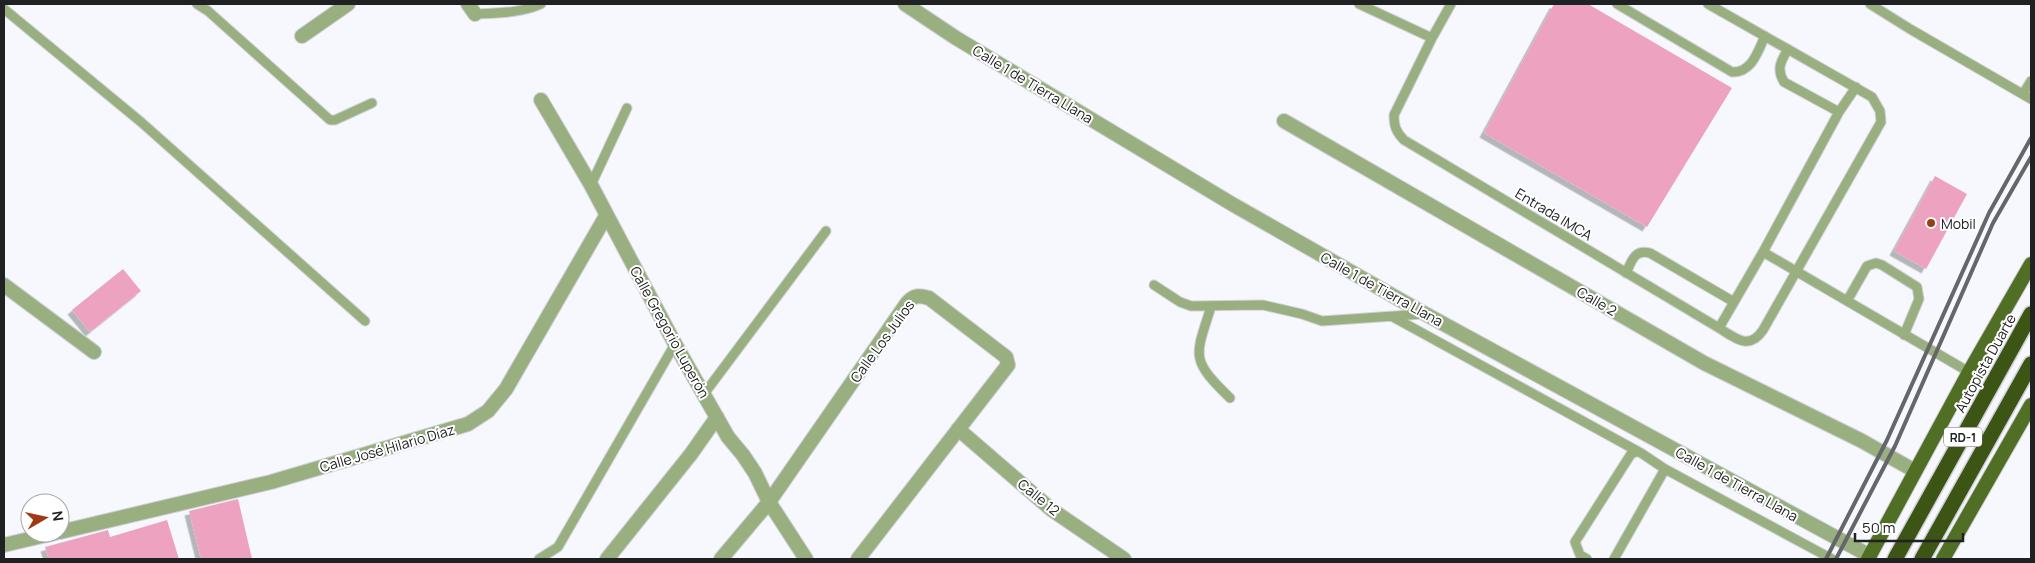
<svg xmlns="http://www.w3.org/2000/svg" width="2035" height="563" font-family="Manrope,sans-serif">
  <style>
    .building { fill: #eda2bf; filter: url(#shadow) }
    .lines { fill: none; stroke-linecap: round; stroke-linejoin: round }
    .service-casing { stroke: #cfd1d7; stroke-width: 11 }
    .minor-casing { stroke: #cfd1d7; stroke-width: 16 }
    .primary-casing { stroke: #cfd1d7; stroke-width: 16 }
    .motorway-casing { stroke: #cfd1d7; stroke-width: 18 }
    .service { stroke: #99af80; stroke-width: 9 }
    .minor { stroke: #99af80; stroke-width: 14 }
    .primary { stroke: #516e25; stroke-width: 14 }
    .motorway { stroke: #3c5515; stroke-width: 15 }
    .rail { stroke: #656669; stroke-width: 4 }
    .poi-dot { fill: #a03a14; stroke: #fff; stroke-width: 2 }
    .labels { text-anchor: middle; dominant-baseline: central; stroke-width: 4; stroke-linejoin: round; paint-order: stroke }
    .shield { fill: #fff; stroke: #636465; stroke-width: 1 }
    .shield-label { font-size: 12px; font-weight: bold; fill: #202123 }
    .street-label { font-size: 14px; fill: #202123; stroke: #fff }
    .poi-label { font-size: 14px; fill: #202123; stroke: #fff; text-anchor: start }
  </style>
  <defs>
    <filter id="shadow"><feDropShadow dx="-4.5" dy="4.5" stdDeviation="0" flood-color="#0004"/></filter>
  </defs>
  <rect width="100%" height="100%" fill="#f6f8fe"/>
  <!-- building -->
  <path class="building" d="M1554,4H1588L1732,88L1647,227L1484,133Z
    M1935,176L1967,194L1926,269L1894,251Z
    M123,269L141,291L90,332L72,310Z
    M238,499L252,559H201L189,511Z
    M167,520L179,559H49L45,547L108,530L110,537Z"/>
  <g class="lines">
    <!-- service casing -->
    <g class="service-casing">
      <path id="service" d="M197,4L208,11L330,120H335L372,103
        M1359,4L1432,38
        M1451,4L1432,38L1394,115C1394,126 1396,132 1404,140L1719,328C1735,338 1749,351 1763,330L1881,122L1880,111L1872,97L1708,4
        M1617,4L1732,72C1752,73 1758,51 1765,36
        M1870,4L1910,29L2031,99
        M4,9L141,122L365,321
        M475,14C498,13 521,13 541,4
        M1788,49C1781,61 1776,69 1784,82L1839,112
        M2023,94L2031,81
        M591,185L627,108
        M1763,252L1969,372
        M1626,273C1632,261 1634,249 1650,253L1734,302
        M1154,285L1180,302L1191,306L1263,305L1302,314L1322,321L1423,314
        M1847,301L1867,266L1876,263L1882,265L1917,287L1919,299L1904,335
        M1211,307C1195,357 1190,359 1230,398
        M1393,317L1641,453L1665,469L1832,559
        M1719,328L1763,252L1839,112L1856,87
        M704,394L826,231
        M539,559L558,547L675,344
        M1587,559L1580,555L1575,542L1631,454L1636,452
        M1614,559L1665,469"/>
    </g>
    <!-- minor casing -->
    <g class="minor-casing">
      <path id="minor" d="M468,4L475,14
        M905,4L956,38L1232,204L1418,310L1870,556
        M302,36L348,4
        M541,100L591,185L675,344L728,437L743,455L755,473L769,502L806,559
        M1284,121L1704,363L1862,441L1915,471
        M4,285L94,352
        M958,429L1052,510L1124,559
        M60,532L271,482L468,424L488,411L506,389L606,216
        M4,545L55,533
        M607,559L691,454L717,417
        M721,559L769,502L907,303C914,295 919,295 929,298L1006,357L1008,365L858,559"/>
    </g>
    <!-- primary casing -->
    <g class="primary-casing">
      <path id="primary" d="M1868,559L1969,372L2031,264
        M1943,559L2031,405"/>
    </g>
    <!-- motorway casing -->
    <g class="motorway-casing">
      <path id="motorway" d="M1895,559L2031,314
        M1922,559L2031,364"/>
    </g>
    <!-- service -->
    <use href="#service" class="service"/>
    <!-- minor -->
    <use href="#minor" class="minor"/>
    <!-- primary -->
    <use href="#primary" class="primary"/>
    <!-- motorway -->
    <use href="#motorway" class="motorway"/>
    <!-- rail -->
    <path class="rail" d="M1826,559L1887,440L1989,213L2031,138
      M1836,559L1895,446L1993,223L2031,157"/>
  </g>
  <!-- markers -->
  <circle class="poi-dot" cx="1931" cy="223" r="5"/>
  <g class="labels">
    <!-- shield labels -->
    <rect class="shield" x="1944" y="427.5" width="38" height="19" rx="4"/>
    <g class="shield-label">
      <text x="1963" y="437">RD-1</text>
    </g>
    <!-- street labels -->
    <g class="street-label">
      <text transform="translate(1033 84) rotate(31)">Calle 1 de Tierra Llana</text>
      <text transform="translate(1554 214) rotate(31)">Entrada IMCA</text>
      <text transform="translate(1382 289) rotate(29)">Calle 1 de Tierra Llana</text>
      <text transform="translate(1597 301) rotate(30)">Calle 2</text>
      <text transform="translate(670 332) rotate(61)">Calle Gregorio Luperón</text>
      <text transform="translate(882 341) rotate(-54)">Calle Los Julios</text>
      <text transform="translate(1985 363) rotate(-61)">Autopista Duarte</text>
      <text transform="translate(387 448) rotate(-16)">Calle José Hilario Díaz</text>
      <text transform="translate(1737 484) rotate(29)">Calle 1 de Tierra Llana</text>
      <text transform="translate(1039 497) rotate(39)">Calle 12</text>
    </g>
    <!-- poi labels -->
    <g class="poi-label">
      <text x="1941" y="223">Mobil</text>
    </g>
  </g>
  <!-- border -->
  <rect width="2035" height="563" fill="none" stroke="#202123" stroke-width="10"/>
  <!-- north arrow -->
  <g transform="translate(45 518) rotate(81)"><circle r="24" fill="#ffffff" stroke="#a6a6a7"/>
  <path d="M0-4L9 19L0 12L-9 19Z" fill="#a03a14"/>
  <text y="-8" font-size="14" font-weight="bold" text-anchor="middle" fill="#202123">N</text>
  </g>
  <!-- scale -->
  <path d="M1855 533v8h108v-8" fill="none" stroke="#202123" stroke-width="2.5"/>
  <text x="1862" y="533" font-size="15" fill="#202123" stroke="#ffffff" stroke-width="4" paint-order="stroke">50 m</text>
</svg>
